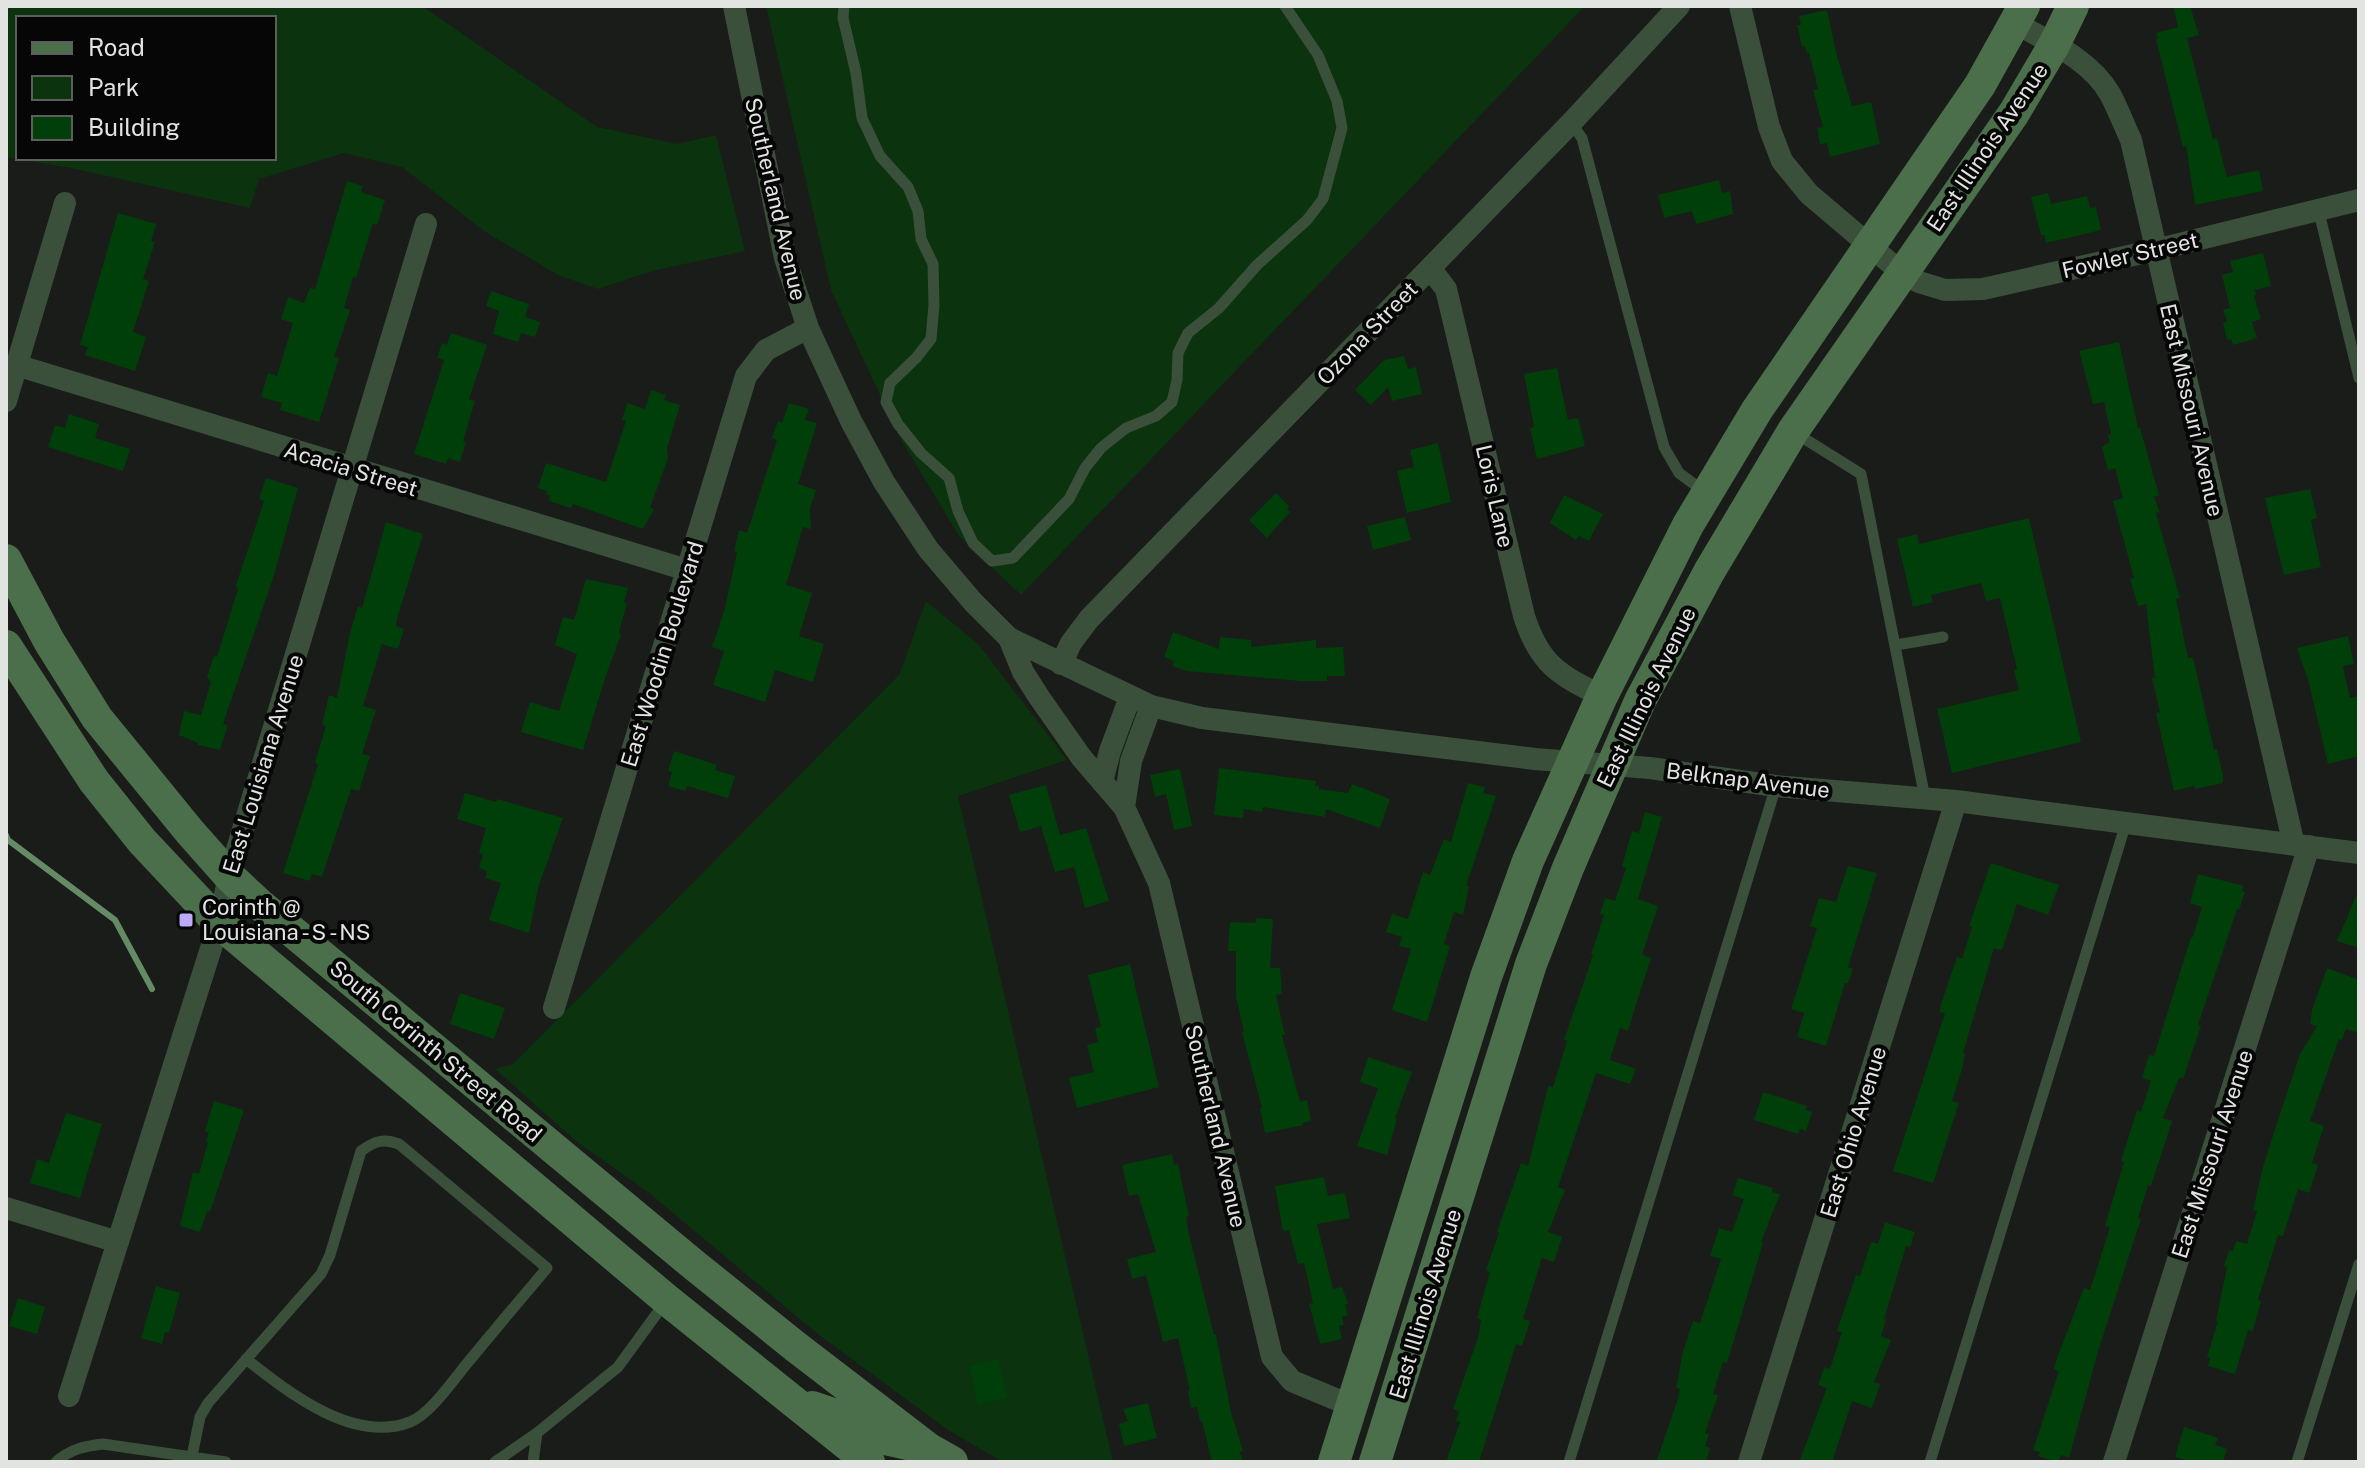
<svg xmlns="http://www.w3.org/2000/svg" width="2365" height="1468" font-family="'Public Sans',sans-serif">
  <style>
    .green { fill: #0b330e; fill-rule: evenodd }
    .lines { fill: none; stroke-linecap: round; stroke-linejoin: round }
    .stream { stroke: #648b66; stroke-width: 6 }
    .building { fill: #013f0a }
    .lane { stroke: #3b503b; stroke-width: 11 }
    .street { stroke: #3b503b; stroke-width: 22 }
    .secondary { stroke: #4b6f4b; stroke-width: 32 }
    .poi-dot { fill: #bcaaf6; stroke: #050605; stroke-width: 3 }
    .labels { text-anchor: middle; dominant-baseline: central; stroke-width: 8; stroke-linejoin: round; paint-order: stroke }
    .street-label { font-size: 22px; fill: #e2e4e2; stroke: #050605 }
    .poi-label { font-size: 22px; fill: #e2e4e2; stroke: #050605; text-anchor: start }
  </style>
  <rect width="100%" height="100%" fill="#191c19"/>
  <!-- green -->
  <path class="green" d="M6,6H422L597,127L677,144L716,135L745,251L652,271L598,289L558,275L484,231L402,167L344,153L259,179L250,208L71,168L6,157ZM18,18H274V158H18Z
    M766,6H1585L1021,595L959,536L900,438L831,290Z
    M926,601L979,645L1067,760L958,796L1113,1462H1003L948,1430L819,1335L648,1192L577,1142L495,1069L513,1064L899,675Z"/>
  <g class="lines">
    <!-- stream -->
    <path class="stream" d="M6,835L8,840L115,920L152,989"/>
  </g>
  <!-- building -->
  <path class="building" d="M2173,6H2190L2199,35L2187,38L2213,139L2217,138L2227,177L2259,170L2263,191L2195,205L2186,146L2183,147L2156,39L2158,38L2156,33L2178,27Z
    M1827,10L1837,56L1852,106L1871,102L1880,144L1830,157L1827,143L1820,144L1817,128L1823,127L1813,90L1818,89L1809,53H1807L1805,46H1802L1797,25H1801L1799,16Z
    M1719,180L1722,193L1730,191L1733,214L1696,224L1692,211L1664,218L1658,195Z
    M347,181L363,186L361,192L385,200L377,225L373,223L356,278L353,277L344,308L350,310L334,357L339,358L319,422L280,410L282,403L261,397L268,373L277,376L293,323L281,319L288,297L304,303L310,288L315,289Z
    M2048,193L2051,204L2087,196L2090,208L2096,207L2101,230L2046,243L2044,235H2041L2031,197Z
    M118,213L156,224L151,241L155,242L143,279L149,281L133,332L146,337L135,371L85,355L88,347L80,345Z
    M2263,253L2271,286L2255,290L2256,295L2254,296L2261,319L2252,322L2257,338L2233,345L2231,339L2227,340L2223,323L2227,321L2223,310L2230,308L2222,275L2233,272L2230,261Z
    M491,291L529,304L525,317L540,322L535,337L521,333L518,342L493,334L499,311L486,306Z
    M451,333L487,345L469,399L475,401L463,441L466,442L460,462L448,458L446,464L414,454L444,360L437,358L442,343L447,345Z
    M2119,342L2138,428H2140L2159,495L2154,497L2160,512L2156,513L2180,598L2176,599L2188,658L2193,657L2214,750L2217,749L2223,776V783L2195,789L2194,786L2174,791L2156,713L2160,712L2152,678H2155L2146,604L2138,606L2130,579L2134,578L2113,501L2123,498L2115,468L2108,470L2102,447L2110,442L2108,435L2111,434L2104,402L2093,404L2079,351Z
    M1404,356L1408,369L1416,367L1422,394L1392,401L1388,387L1371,405L1355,390L1384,360Z
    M1557,368L1568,420L1578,418L1585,446L1537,459L1530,428L1534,427L1524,374Z
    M651,390L666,395L664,400L680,405L667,449L668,458L650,508L654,509L643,529L573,504L571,508L549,501L550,496L546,494L547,491L538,488L546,463L606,482L626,421L622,420L627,403L645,409Z
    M789,403L809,409L805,420L817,423L798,484L816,490L810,508L811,529L803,527L786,585L812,593L799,636L824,644L813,682L775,670L765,702L713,685L724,651L712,647L725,608L737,552L734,551L739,530L747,533L777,440L772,438L778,421L782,423Z
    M69,414L99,424L95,438L130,449L123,471L48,447L55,425L65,428Z
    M1438,443L1451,502L1407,513L1397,471L1414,467L1410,450Z
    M266,478L298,488L274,575L223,724L228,725L220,750L198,745V743L179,735L184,711L201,715L211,682L207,677L214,656L217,657L238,589L236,585L264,501L259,499Z
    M2310,489L2317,518L2311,520L2321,567L2284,575L2265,498Z
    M1276,493L1289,506L1287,509L1290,512L1267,538L1249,520Z
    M1564,495L1603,514L1589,541L1579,536L1576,540L1550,523Z
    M1405,517L1411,540L1373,550L1367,526Z
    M2029,518L2081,742L1952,773L1937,709L2019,690L2014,670L2017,669L2000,598L1986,601L1981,583L1931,595L1933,602L1913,607L1897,539L1917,534L1919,544Z
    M386,522L423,534L397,619L396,626L404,629L398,649L382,644L363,706L376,710L362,754L370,756L359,791L351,789L322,877L312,874L310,881L283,873L318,764L315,763L326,726L322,725L329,695L337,698L350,633L358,606L362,608Z
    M586,579L628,588L624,602L627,603L619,632L621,635L606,675L583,750L521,732L530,702L559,711L577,654L555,645L563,617L574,620Z
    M1173,632L1219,649L1220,637L1251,640V647L1316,640V648L1343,647L1345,676H1327V681H1301L1187,671L1172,666L1174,661L1164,657Z
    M2348,636L2354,664L2343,666L2350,698L2359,696V756L2328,764L2309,683L2297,648Z
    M674,751L717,765L715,770L735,776L728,798L687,786L685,791L668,786L672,772L668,771Z
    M1219,768L1316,781L1315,786H1319V789L1348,793L1352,784L1390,799L1380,828L1326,809L1325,817L1263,807L1262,812L1244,809L1243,818L1214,815Z
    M1180,769L1192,826L1174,830L1166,794L1155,797L1150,775Z
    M1468,783L1485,787L1483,793L1496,796L1466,886H1469L1463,915L1454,912L1444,944L1450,946L1427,1022L1392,1010L1411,949L1399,946L1402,937L1386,932L1392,914L1408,919L1423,872L1430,875L1444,839L1451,842Z
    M1046,785L1060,835L1086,828L1109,901L1085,908L1074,867L1055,872L1041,826L1020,832L1009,795Z
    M465,793L496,802L497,799L563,818L539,885L529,933L489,920L501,883L485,878L487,871L479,868L483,855L479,853L486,828L457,819Z
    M1645,812L1662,817L1638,899L1658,906L1642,955L1651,958L1638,998L1628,1031L1620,1028L1610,1060L1636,1069L1630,1084L1596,1073L1558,1187L1565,1190L1548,1232L1562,1237L1554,1262L1542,1258L1523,1319L1530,1321L1522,1346L1516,1344L1479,1462H1446L1460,1422L1456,1421L1459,1411L1453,1409L1478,1338L1481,1320L1477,1318L1490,1272L1486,1270L1499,1233L1497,1232L1521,1163L1528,1166L1548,1086L1553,1087L1567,1041L1564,1040L1593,955L1591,954L1604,915L1600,914L1605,898L1615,901L1626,868L1622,866L1632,831L1639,833Z
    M1991,863L2059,885L2048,915L2017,904L2002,950L1994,948L1963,1053H1965L1962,1069L1952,1101L1959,1103L1933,1183L1893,1171L1945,1013L1939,1012L1942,1001L1957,957L1962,959L1972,927L1969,926Z
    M1848,866L1877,873L1848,967L1853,969L1848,983H1845L1826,1046L1797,1037L1804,1013L1791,1009L1817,928L1810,926L1819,898L1836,902Z
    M2198,874L2244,886L2242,891L2245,892L2239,910L2237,909L2198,1025L2201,1026L2183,1079L2179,1078L2163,1118L2172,1121L2151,1186L2148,1185L2138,1218L2141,1219L2099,1348L2069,1458L2061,1455L2058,1462L2038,1456L2040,1452L2033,1450L2059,1371L2054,1369L2057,1358L2084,1288L2090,1290L2110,1227L2105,1226L2124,1162L2121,1161L2137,1110L2141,1112L2151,1081L2142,1078L2149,1055L2154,1056L2191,937H2193L2202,907L2190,903Z
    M2359,889V948L2337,941Z
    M1256,918L1273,919L1270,968H1280L1282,994L1276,995L1285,1035H1282L1300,1102L1307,1100L1311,1121L1302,1123L1303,1125L1265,1133L1260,1108H1262L1242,1032L1244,1031L1236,997V951H1228L1230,922L1256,923Z
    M1130,964L1159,1087L1077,1108L1069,1078L1094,1072L1087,1045L1098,1042L1095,1028L1101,1027L1088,975Z
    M2327,968L2359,980V1033L2346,1029L2342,1040L2339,1039L2310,1121L2324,1126L2312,1163L2318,1165L2309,1193L2298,1189L2283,1236L2278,1235L2258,1300L2261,1301L2253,1331L2248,1330L2235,1374L2208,1366L2210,1358L2207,1357L2218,1321H2216L2227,1267L2224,1266L2229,1250L2233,1251L2236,1241L2247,1244L2257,1211L2253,1210L2263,1167L2276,1126L2300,1054L2317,1026L2310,1024L2312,1010Z
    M460,993L505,1008L494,1039L450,1024Z
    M1368,1057L1412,1072L1395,1118L1397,1119L1387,1155L1357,1146L1378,1088L1360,1082Z
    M1763,1092L1807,1106L1805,1110L1812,1112L1806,1131L1800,1129L1798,1134L1754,1120Z
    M214,1101L244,1110L210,1212L207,1211L200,1232L180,1226L193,1172L199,1174L208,1142L206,1141L209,1132L205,1131Z
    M66,1113L102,1124L80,1198L30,1183L37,1159L49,1163Z
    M1172,1154L1174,1165L1178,1164L1189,1216L1186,1217L1188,1230L1214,1335H1216L1231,1412L1243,1451L1240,1452L1243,1462H1212L1202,1421H1200L1197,1407L1191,1408L1188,1391H1190L1178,1338L1163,1342L1146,1275L1132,1279L1127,1259L1156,1252L1138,1194L1129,1196L1122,1165Z
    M1324,1177L1328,1196L1345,1193L1350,1218L1317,1224L1333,1289L1342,1287L1348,1304L1345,1305L1348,1315L1342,1317L1344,1325L1339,1326L1342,1339L1320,1344L1309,1304L1313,1303L1304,1263L1298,1264L1289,1230L1283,1231L1275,1186Z
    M1738,1178L1773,1188L1772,1192L1780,1194L1761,1242L1763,1243L1727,1363L1723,1362L1713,1394L1718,1395L1705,1433L1709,1434L1705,1446L1710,1448L1706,1462H1656L1677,1402L1680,1389L1676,1388L1683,1352L1693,1321L1700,1323L1721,1259L1710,1256L1719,1228L1732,1232L1744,1199L1732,1195Z
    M1885,1222L1915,1232L1910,1247L1906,1246L1884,1319H1886L1881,1336L1891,1340L1874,1382L1880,1384L1872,1408L1852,1401L1832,1462H1799L1825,1393L1826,1388L1818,1385L1824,1367L1830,1369L1842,1332L1837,1331L1856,1275L1860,1276L1871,1242L1878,1244Z
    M156,1286L180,1293L169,1333L165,1332L162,1344L141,1338Z
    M18,1298L45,1307L37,1334L9,1326Z
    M998,1359L1007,1398L978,1404L969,1366Z
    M1148,1403L1157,1438L1124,1446L1119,1424L1128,1421L1123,1409Z
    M2184,1427L2218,1438L2215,1445L2227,1449L2223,1462H2192L2175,1457Z"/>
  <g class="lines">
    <!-- lane -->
    <path class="lane" d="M844,6L843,18L856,73L862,118L880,156L908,187L918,211L921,239L933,264L934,305L931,339L916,358L890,383L886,402L898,424L921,453L949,478L958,511L973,543L992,561L1013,558L1069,499L1085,468L1101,448L1126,428L1156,416L1172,402L1177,380L1178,353L1188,333L1219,308L1257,265L1307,220L1323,199L1342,128L1337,101L1318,55L1285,6
      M1571,123L1582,138L1664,447L1679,473L1706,493
      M2318,208L2359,378
      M1797,434L1861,474L1925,798
      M1896,645L1943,637
      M192,1456L200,1417L208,1403L321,1274L330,1255L361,1151C375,1141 383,1138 399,1144L547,1268C520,1300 492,1333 465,1366C452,1382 429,1415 410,1422C353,1444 288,1392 246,1359
      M56,1462C70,1449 85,1446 103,1444L226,1462
      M495,1462L537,1433L618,1367L666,1301
      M533,1462L537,1433
      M1569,1462L1776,786
      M1930,1462L2126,823
      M2297,1462L2359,1264"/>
    <!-- street -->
    <path class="street" d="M734,6L785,258L808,328L851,421L884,482L928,549L973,602L1009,638L1023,672L1039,697L1081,757L1124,807L1159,883L1272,1357L1292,1381L1352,1406
      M1740,6L1769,127L1782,161L1809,194L1902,273L1919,282L1945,290L1983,289L2155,250L2359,200
      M2015,23C2049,42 2090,59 2110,94C2118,109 2124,125 2131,140L2294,845
      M1430,268L1446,289L1524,616C1539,663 1558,675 1602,696
      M16,365L687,570
      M6,401L65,203
      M1009,638L1151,706L1202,718L1535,759L1650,768L1776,786L1956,801L2359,853
      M1061,664L1071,643L1089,619L1571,123L1679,6
      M1102,782L1110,751L1130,697
      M1124,807L1131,761L1151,706
      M554,1008L746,376L766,350L808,328
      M6,1208L118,1242
      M69,1396L219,923L229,876L426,224
      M1749,1462L1956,801
      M2114,1462L2309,846"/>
    <!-- secondary -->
    <path class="secondary" d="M6,560L49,641L97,718L190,832L229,876L258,903L694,1265L796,1347L929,1449L952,1462
      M6,646L94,781L142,841L219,923L667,1300L869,1462
      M812,1407L853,1421L876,1437L920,1447
      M1334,1462L1486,977L1528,861L1602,696L1688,525L1757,410L1980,85L2024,6
      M1375,1462L1531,964L1568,868L1640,701L1709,572L1793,431L2014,113L2054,45L2073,6"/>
  </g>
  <!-- markers -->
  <rect class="poi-dot" x="178" y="912" width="16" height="16" rx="4"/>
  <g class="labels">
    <!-- street labels -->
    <g class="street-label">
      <text transform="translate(1987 147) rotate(-56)">East Illinois Avenue</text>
      <text transform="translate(776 199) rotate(77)">Southerland Avenue</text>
      <text transform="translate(2130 255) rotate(-13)">Fowler Street</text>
      <text transform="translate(1367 333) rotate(-46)">Ozona Street</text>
      <text transform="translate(2192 410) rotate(77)">East Missouri Avenue</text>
      <text transform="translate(351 469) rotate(17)">Acacia Street</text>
      <text transform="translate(1495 496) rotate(77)">Loris Lane</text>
      <text transform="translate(662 654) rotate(-73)">East Woodin Boulevard</text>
      <text transform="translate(1646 697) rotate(-64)">East Illinois Avenue</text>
      <text transform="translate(263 764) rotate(-73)">East Louisiana Avenue</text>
      <text transform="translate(1748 780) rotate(7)">Belknap Avenue</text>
      <text transform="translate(436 1051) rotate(40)">South Corinth Street Road</text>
      <text transform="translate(1216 1126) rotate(77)">Southerland Avenue</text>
      <text transform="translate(1853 1132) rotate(-73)">East Ohio Avenue</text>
      <text transform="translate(2212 1154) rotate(-72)">East Missouri Avenue</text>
      <text transform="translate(1425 1304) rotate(-73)">East Illinois Avenue</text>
    </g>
    <!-- poi labels -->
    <g class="poi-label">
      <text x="202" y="907">Corinth @<tspan x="202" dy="25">Louisiana - S - NS</tspan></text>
    </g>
  </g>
  <!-- border -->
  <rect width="2365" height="1468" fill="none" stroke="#e2e4e2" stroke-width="16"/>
  <!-- legend -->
  <rect x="16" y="16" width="260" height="144" fill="#050605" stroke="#5d5f5d" stroke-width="2"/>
  <rect x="32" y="42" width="40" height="12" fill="#4b6f4b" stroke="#5d5f5d" stroke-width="2"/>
  <text x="88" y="56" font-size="24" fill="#e2e4e2">Road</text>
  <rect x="32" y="76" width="40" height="24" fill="#0b330e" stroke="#5d5f5d" stroke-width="2"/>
  <text x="88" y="96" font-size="24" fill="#e2e4e2">Park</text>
  <rect x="32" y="116" width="40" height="24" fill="#013f0a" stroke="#5d5f5d" stroke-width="2"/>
  <text x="88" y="136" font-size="24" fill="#e2e4e2">Building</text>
</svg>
